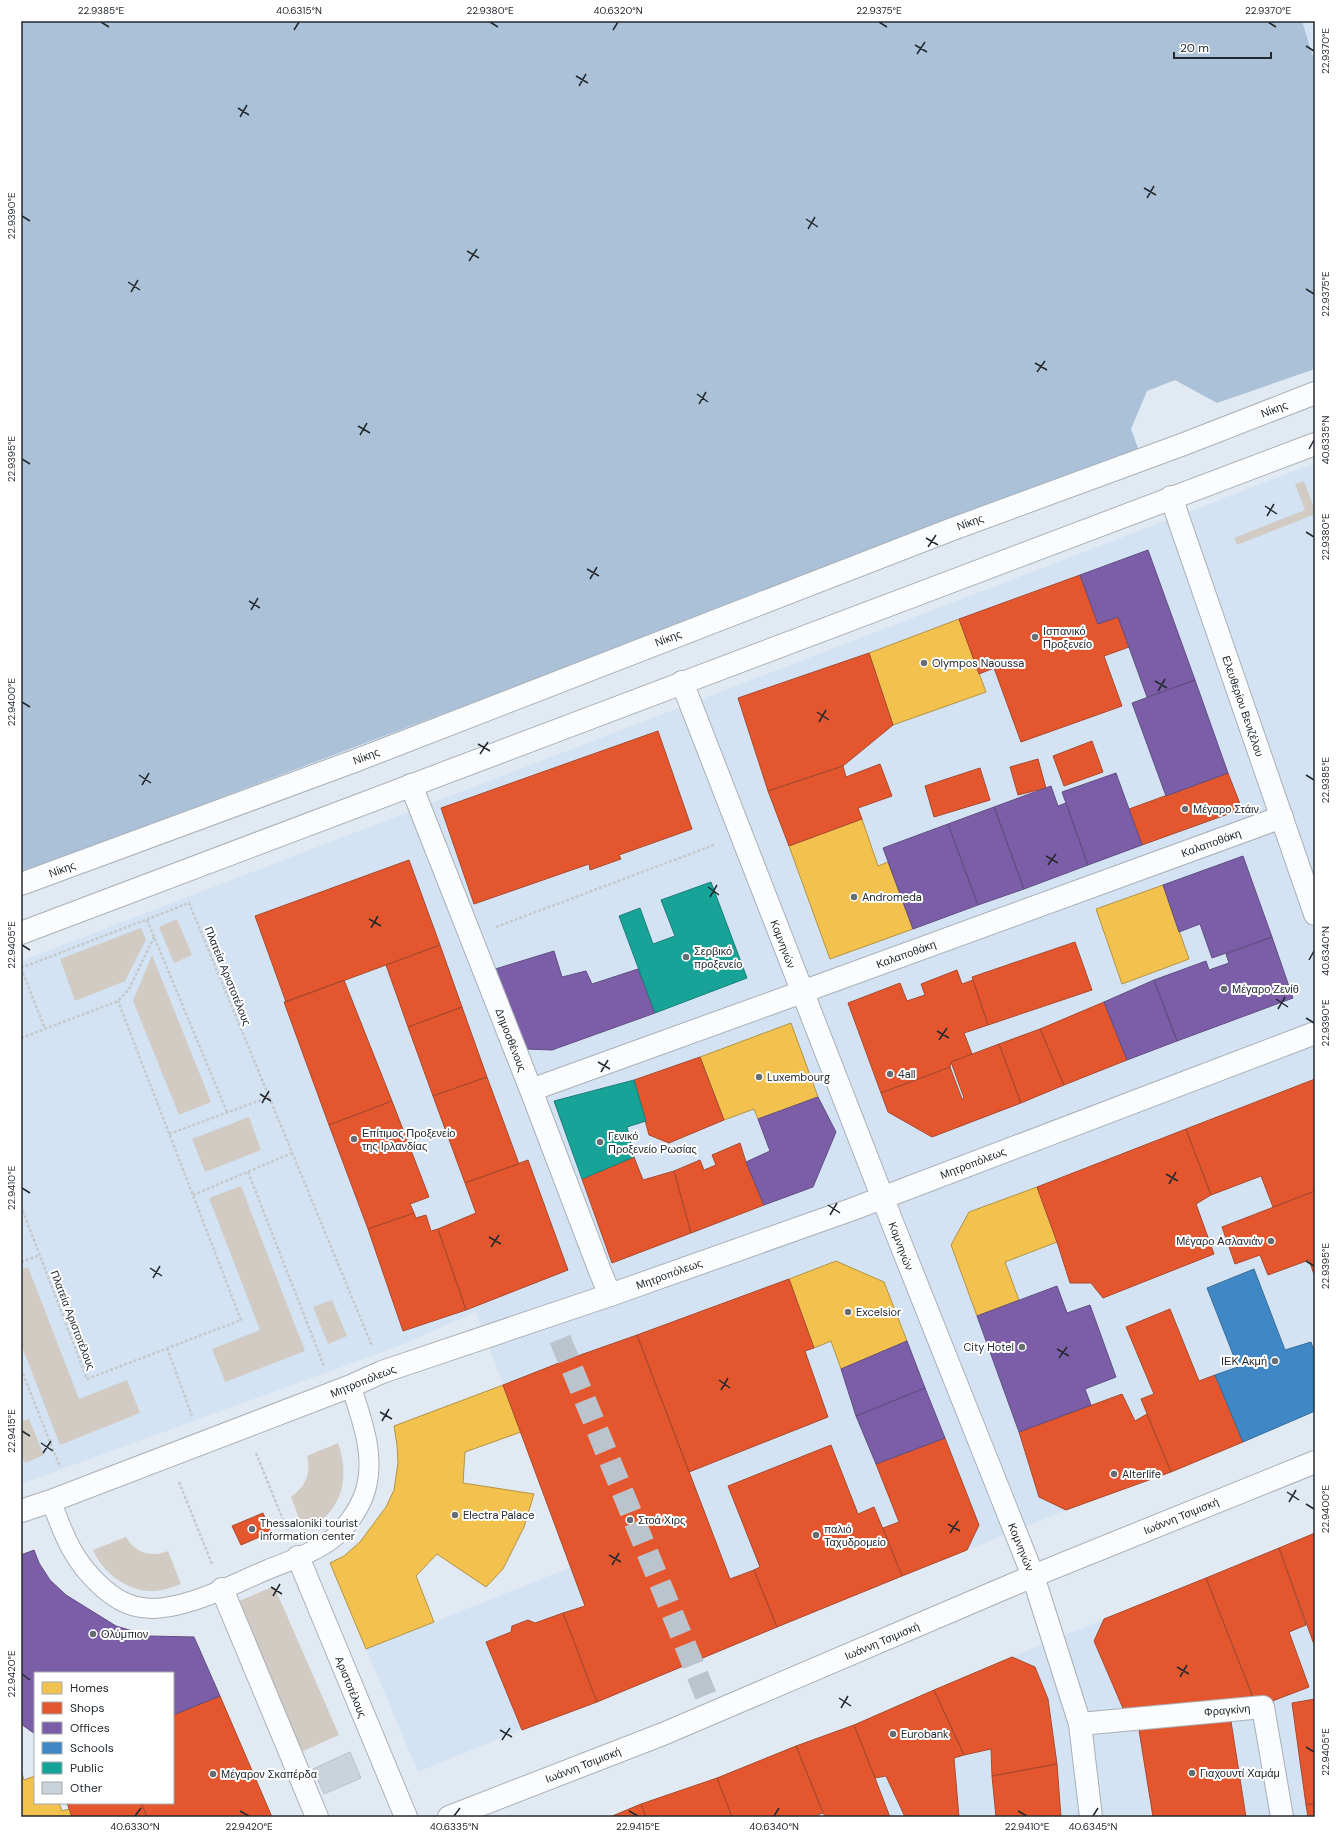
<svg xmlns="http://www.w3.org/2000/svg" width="1336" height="1838" font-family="'DM Sans',sans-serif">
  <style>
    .built { fill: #d3e3f3 }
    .green { fill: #d1cbc3 }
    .water { fill: #aac1d8 }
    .homes { fill: #f2c14e; stroke: #b49344 }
    .shops { fill: #e4572e; stroke: #aa492e }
    .offices { fill: #7b5ea7; stroke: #614e83 }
    .schools { fill: #3f88c5; stroke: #376c98 }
    .public { fill: #17a398; stroke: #1b7e78 }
    .building { fill: #cbd3da; stroke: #bac1c8 }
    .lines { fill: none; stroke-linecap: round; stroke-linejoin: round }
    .pedestrian-tunnel { stroke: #bbc3cc; stroke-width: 22; stroke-dasharray: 22 11; stroke-linecap: butt }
    .service-casing { stroke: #a9b0b7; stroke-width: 21 }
    .pedestrian-casing { stroke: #a9b0b7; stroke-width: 24 }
    .minor-casing { stroke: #a9b0b7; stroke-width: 24 }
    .secondary-casing { stroke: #a9b0b7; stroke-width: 24 }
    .primary-casing { stroke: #a9b0b7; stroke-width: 24 }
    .path { stroke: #c6c9cc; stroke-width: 2.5; stroke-dasharray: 3 2; stroke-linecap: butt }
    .service { stroke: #fafcfd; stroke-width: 19 }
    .pedestrian { stroke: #fafcfd; stroke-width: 22 }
    .minor { stroke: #fafcfd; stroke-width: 22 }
    .secondary { stroke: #fafcfd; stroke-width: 22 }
    .primary { stroke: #fafcfd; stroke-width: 22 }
    .ticks { fill: none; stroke: #23292e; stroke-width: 1.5 }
    .poi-dot { fill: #666d73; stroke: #fff; stroke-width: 1.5 }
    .labels { text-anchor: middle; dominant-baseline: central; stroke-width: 4; stroke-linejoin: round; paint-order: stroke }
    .street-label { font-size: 11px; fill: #23292e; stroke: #fff }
    .poi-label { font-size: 11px; fill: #23292e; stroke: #fff; text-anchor: start }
    .neatline { fill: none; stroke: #23292e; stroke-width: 1.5 }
    .ticks-label { font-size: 10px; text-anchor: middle; fill: #23292e }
  </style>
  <rect width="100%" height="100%" fill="#e1eaf3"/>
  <!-- built -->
  <path class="built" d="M1302,21H1315V63Z
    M1315,463V1411L1171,1472L1066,1510L777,1627L693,1663L597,1702L520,1730L418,1772L366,1649L571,1567L476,1312L399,1346L21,1484V961Z
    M1315,1533V1817H610L717,1778L796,1746L854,1725L1012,1657Z"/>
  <!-- green -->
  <path class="green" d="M1304,481L1315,510V514L1237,545L1234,538L1305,510L1295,484Z
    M177,919L192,955L174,963L159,927Z
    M141,928L146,940L125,981L75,1001L60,959Z
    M152,955L211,1102L179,1115L133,1001Z
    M249,1117L261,1150L205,1172L192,1139Z
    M241,1186L305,1351L225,1382L212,1349L260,1330L209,1198Z
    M28,1267L79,1399L127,1380L140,1413L60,1445L21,1344V1270Z
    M332,1300L347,1336L328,1344L313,1307Z
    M29,1419L44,1455L25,1463L21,1452V1422Z
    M338,1443C351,1480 341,1514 304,1531L291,1497C306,1486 311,1474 307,1456Z
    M126,1537C135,1553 152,1558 168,1551L181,1584C170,1588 160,1592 148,1591C124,1589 102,1571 93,1550Z
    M274,1586L339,1735L301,1752L237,1602Z"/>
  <!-- water -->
  <path class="water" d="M21,21H1302L1315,63V369L1217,403L1175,380L1147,391L1131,429L1139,451L21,873Z"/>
  <!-- homes -->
  <path class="homes" d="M959,619L986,692L893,725L869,653Z
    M862,819L878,866L888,862L913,929L830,959L789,846Z
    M1163,885L1189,959L1122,984L1096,909Z
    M791,1023L818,1097L758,1119L754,1109L724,1120L700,1057Z
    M1037,1187L1057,1242L1005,1262L1019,1300L977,1316L951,1245L969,1212Z
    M836,1261L884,1282L907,1341L841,1369L831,1341L814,1348L789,1279Z
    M503,1385L521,1432L465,1452L463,1483L534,1494L524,1527L503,1569L486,1587L437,1554L416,1576L434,1622L366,1649L330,1563L344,1556L360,1542L386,1507L394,1490L398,1463L397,1445L394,1426Z
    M21,1770L24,1780L35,1776V1803H59L62,1811L69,1809L72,1817H21Z"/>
  <!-- shops -->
  <path class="shops" d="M1080,575L1098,624L1118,617L1129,647L1104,656L1122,706L1021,742L994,668L979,674L959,619Z
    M869,653L893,725L843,766L768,791L738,698Z
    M658,731L692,829L619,855L621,859L590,870L589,864L474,904L441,808Z
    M1092,741L1103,772L1064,786L1053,756Z
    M1038,759L1046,788L1018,795L1010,767Z
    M880,764L892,796L858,808L862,819L789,846L768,791L843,766L846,777Z
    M980,768L990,800L934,817L925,786Z
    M1228,773L1242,809L1142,845L1129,809Z
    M409,860L440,945L286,1002L255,916Z
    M1075,942L1092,990L988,1025L972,977Z
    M440,945L462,1007L408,1027L386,965Z
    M957,970L962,984L973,980L988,1025L964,1033L972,1054L951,1062L950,1067L881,1093L848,1003L900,983L907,1001L925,995L921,984Z
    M344,980L392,1101L329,1125L284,1002Z
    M1104,1002L1127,1060L1064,1085L1040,1029Z
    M462,1007L487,1077L433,1096L408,1027Z
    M1040,1029L1064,1085L1021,1103L999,1044Z
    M999,1044L1021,1103L932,1137L888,1112L881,1093L950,1067L962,1099L964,1098L951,1062Z
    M700,1057L724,1120L669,1143L649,1135L634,1080Z
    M487,1077L519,1164L465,1183L433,1096Z
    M1315,1079V1191L1273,1207L1261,1176L1211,1195L1186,1129Z
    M392,1101L429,1197L410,1204L414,1213L368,1229L329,1125Z
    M1186,1129L1211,1195L1196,1204L1214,1254L1103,1298L1091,1283H1070L1057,1242L1037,1187Z
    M740,1143L746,1162L764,1205L691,1233L674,1171L700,1160L704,1170L716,1165L712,1155Z
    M634,1157L643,1180L674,1171L691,1233L612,1263L582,1179Z
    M528,1160L568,1270L466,1310L438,1229L476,1213L465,1183Z
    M1315,1191V1277L1309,1260L1268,1275L1260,1255L1235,1264L1222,1227Z
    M414,1213L416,1218L426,1215L431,1231L438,1229L466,1310L403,1331L368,1229Z
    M789,1279L814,1348L805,1351L828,1417L689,1472L637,1335Z
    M1170,1309L1199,1381L1215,1375L1243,1442L1171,1472L1141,1399L1154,1394L1126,1327Z
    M637,1335L730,1579L754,1570L777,1627L597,1702L563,1613L585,1606L503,1385L569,1359Z
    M1122,1394L1135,1421L1147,1414L1171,1472L1066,1510L1039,1497L1019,1432Z
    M945,1438L979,1525L967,1550L902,1576L883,1528L899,1522L876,1464Z
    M831,1445L858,1514L874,1507L902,1576L777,1627L754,1570L760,1567L728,1486Z
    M263,1513L271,1532L241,1545L232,1526Z
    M1315,1533V1647L1279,1548Z
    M1279,1548L1306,1625L1289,1632L1309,1687L1257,1707L1206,1578Z
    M1206,1578L1253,1698L1125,1713L1094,1641L1104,1619Z
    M563,1613L597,1702L522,1730L486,1642L511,1632L512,1626L528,1620L535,1623Z
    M1012,1657L1035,1667L1048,1699L1057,1764L992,1776L991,1749L964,1755L934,1690Z
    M934,1690L964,1755L954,1758L959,1817H905L886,1776L875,1778L854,1725Z
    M220,1696L272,1817H147L141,1803H173V1715Z
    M1315,1699V1803L1306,1805L1292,1703Z
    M1230,1715L1246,1817H1153L1139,1730Z
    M854,1725L875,1778L890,1817H825L796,1746Z
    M796,1746L823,1813L812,1817H732L717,1778Z
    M1057,1764L1061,1817H996L992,1776Z
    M717,1778L732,1817H646L641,1804Z
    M67,1803H141L147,1817H72Z
    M1315,1803V1817H1308L1306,1805Z
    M641,1804L646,1817H610Z"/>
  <!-- offices -->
  <path class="offices" d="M1148,550L1195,680L1147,697L1118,617L1098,624L1080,575Z
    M1195,680L1228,773L1166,796L1132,703Z
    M1116,773L1142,845L1088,865L1062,792Z
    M1051,786L1058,806L1066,803L1088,865L1024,889L994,807Z
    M994,807L1024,889L978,905L948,824Z
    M948,824L978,905L913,929L883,848Z
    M1243,856L1272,937L1212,958L1200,924L1179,932L1163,885Z
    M1272,937L1293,998L1177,1041L1154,980L1206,961L1209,970L1229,963L1226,954Z
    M554,951L562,977L586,971L592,984L638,969L655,1013L552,1050L526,1049L492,970Z
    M1154,980L1177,1041L1127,1060L1104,1002Z
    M818,1097L836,1132L813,1187L764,1205L746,1162L770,1151L758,1119Z
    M1057,1286L1067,1313L1090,1305L1116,1377L1085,1389L1091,1405L1019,1432L977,1316Z
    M907,1341L925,1388L856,1416L841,1369Z
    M925,1388L945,1438L876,1464L856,1416Z
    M34,1550L39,1563L50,1580L66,1595L116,1626L149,1636L194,1637L220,1696L173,1715V1673H35V1734L21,1724V1555Z"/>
  <!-- schools -->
  <path class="schools" d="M1254,1269L1285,1350L1311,1342L1315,1354V1411L1243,1442L1215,1375L1238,1367L1207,1288Z"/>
  <!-- public -->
  <path class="public" d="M711,882L747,978L655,1013L619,916L640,908L653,944L675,936L661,900Z
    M634,1080L646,1121L627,1127L634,1157L582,1179L554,1101Z"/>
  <!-- building -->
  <path class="building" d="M350,1752L361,1778L324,1794L313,1769Z"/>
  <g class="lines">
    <!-- pedestrian-tunnel -->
    <path class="pedestrian-tunnel" d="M560,1339L713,1713"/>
    <!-- service casing -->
    <g class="service-casing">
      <path id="service" d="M51,1501C64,1536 74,1563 103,1588C112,1596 123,1603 134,1606C145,1609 157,1609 167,1607C201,1602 235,1583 267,1570C288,1561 314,1553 332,1539C346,1528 358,1511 364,1495C377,1458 362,1421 351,1386"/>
    </g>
    <!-- pedestrian casing -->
    <g class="pedestrian-casing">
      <path id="pedestrian" d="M21,884L352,762L950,530L1184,444L1315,393
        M802,992L1282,817
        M298,1557L406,1817
        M222,1589L317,1817
        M1080,1724L1263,1707L1282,1817"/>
    </g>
    <!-- minor casing -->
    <g class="minor-casing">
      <path id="minor" d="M682,682L894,1227L1033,1576L1080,1724L1091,1817
        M411,785L531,1090L600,1271L610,1295
        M531,1090L802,992"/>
    </g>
    <!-- secondary casing -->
    <g class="secondary-casing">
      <path id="secondary" d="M1171,497L1315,914
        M21,1511L51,1501L351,1386L382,1372L610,1295L853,1209L1315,1033"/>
    </g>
    <!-- primary casing -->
    <g class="primary-casing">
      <path id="primary" d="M21,933L1315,444
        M449,1817L663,1734L1033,1576L1315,1462"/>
    </g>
    <!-- path -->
    <path class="path" d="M147,920L227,1112
      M496,927L714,845
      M21,968L189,903L372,1346
      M21,968L45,1029
      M21,1038L118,1001L129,989L154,937
      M169,1134L269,1097
      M248,1172L324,1366
      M193,1195L292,1153
      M21,1206L87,1379L241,1320L118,1001
      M21,1262L40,1255
      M167,1348L192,1416
      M21,1369L60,1467
      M256,1453L288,1532
      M179,1482L212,1564"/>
    <!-- service -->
    <use href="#service" class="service"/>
    <!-- pedestrian -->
    <use href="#pedestrian" class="pedestrian"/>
    <!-- minor -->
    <use href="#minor" class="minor"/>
    <!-- secondary -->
    <use href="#secondary" class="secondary"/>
    <!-- primary -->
    <use href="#primary" class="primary"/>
  </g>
  <!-- ticks -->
  <path class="ticks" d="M101,22L109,27M490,22L498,27M879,22L887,27M1268,22L1276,27M294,30L299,22M613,30L618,22M915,45L927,52M1306,46L1314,51M917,54L925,42M576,76L588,83M579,86L586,74M238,108L249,115M240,117L247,105M1144,188L1156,195M1147,198L1154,186M22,216L30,221M806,219L818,227M808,229L815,217M467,251L479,258M469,261L477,249M128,282L140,290M1306,289L1314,294M131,292L138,280M1035,363L1047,370M1037,372L1045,361M697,394L708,402M699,404L706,392M358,426L370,433M360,435L367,423M1309,449L1314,440M22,459L30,464M1265,506L1277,514M1267,516L1274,504M1306,532L1314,537M926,538L938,545M928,547L936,535M587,569L599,576M590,579L597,567M249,601L260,608M251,610L258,598M1155,681L1167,688M1158,691L1165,679M22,702L30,707M817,712L829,720M819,722L826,710M478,744L490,751M480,754L488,742M139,775L151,783M1306,775L1314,780M142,785L149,773M1046,856L1058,863M1048,865L1056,854M708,887L719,895M710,897L717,885M369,919L381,926M371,928L378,916M22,945L30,950M1309,960L1314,951M1276,999L1288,1007M1278,1009L1285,997M1306,1018L1314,1023M937,1031L949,1038M939,1040L947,1028M598,1062L610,1069M601,1072L608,1060M260,1094L271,1101M262,1103L269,1091M1166,1174L1178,1181M1169,1184L1176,1172M22,1188L30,1193M828,1205L840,1213M830,1215L837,1203M489,1237L501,1244M491,1247L499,1235M1306,1261L1314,1266M150,1268L162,1276M153,1278L160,1266M1057,1349L1069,1356M1059,1358L1067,1347M719,1380L730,1388M721,1390L728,1378M380,1412L392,1419M382,1421L389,1409M22,1431L30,1436M41,1443L53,1451M43,1453L51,1441M1287,1492L1299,1500M1289,1502L1296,1490M1306,1504L1314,1509M948,1524L960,1531M950,1533L958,1521M609,1555L621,1562M612,1565L619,1553M271,1587L282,1594M273,1596L280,1584M1177,1667L1189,1674M22,1674L30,1680M1180,1677L1187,1665M839,1698L851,1706M841,1708L848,1696M500,1730L512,1737M502,1740L510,1728M1306,1747L1314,1752M240,1811L249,1816M629,1811L638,1816M1018,1811L1027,1816M135,1816L141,1808M454,1816L460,1808M774,1816L779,1808M1093,1816L1098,1808"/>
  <!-- markers -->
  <g class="poi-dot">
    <circle cx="1035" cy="637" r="4"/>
    <circle cx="924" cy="663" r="4"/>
    <circle cx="1185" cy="809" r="4"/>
    <circle cx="854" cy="897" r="4"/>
    <circle cx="686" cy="957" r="4"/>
    <circle cx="1224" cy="989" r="4"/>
    <circle cx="890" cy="1074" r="4"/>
    <circle cx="759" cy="1077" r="4"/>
    <circle cx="354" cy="1139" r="4"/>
    <circle cx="600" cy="1142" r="4"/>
    <circle cx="1271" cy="1241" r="4"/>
    <circle cx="848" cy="1312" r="4"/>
    <circle cx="1022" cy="1347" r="4"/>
    <circle cx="1275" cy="1361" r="4"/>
    <circle cx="1114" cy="1474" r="4"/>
    <circle cx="455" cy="1515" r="4"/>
    <circle cx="630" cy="1520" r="4"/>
    <circle cx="252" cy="1529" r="4"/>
    <circle cx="816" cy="1535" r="4"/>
    <circle cx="93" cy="1634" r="4"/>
    <circle cx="893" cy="1734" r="4"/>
    <circle cx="1192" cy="1773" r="4"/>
    <circle cx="213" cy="1774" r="4"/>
  </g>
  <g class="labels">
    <!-- street labels -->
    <g class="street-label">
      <text transform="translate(1274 409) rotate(-21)">Νίκης</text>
      <text transform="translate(970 522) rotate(-20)">Νίκης</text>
      <text transform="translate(668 638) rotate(-21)">Νίκης</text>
      <text transform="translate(1243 706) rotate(71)">Ελευθερίου Βενιζέλου</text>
      <text transform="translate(366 756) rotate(-21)">Νίκης</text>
      <text transform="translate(1211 843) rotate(-20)">Καλαποθάκη</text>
      <text transform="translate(62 869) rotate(-20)">Νίκης</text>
      <text transform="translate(783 944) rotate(69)">Κομνηνών</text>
      <text transform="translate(906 954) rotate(-20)">Καλαποθάκη</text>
      <text transform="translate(228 976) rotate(68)">Πλατεία Αριστοτέλους</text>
      <text transform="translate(511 1040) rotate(69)">Δημοσθένους</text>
      <text transform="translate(973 1163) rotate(-21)">Μητροπόλεως</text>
      <text transform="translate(901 1246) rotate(69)">Κομνηνών</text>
      <text transform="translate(669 1274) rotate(-20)">Μητροπόλεως</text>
      <text transform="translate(73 1320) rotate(69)">Πλατεία Αριστοτέλους</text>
      <text transform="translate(363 1381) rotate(-22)">Μητροπόλεως</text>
      <text transform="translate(1181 1516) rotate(-22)">Ιωάννη Τσιμισκή</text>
      <text transform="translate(1021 1547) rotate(68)">Κομνηνών</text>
      <text transform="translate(882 1641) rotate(-23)">Ιωάννη Τσιμισκή</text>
      <text transform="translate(351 1687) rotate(68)">Αριστοτέλους</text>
      <text transform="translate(1227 1710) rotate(-5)">Φραγκίνη</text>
      <text transform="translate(583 1765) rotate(-21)">Ιωάννη Τσιμισκή</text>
    </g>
    <!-- poi labels -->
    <g class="poi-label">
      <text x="1043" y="631">Ισπανικό<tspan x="1043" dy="13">Προξενείο</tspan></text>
      <text x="932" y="663">Olympos Naoussa</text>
      <text x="1193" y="809">Μέγαρο Στάιν</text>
      <text x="862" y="897">Andromeda</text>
      <text x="694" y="951">Σερβικό<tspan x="694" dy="13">προξενείο</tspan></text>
      <text x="1232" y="989">Μέγαρο Ζενίθ</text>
      <text x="898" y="1074">4all</text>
      <text x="767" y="1077">Luxembourg</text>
      <text x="362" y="1133">Επίτιμος Προξενείο<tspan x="362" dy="13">της Ιρλανδίας</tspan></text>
      <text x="608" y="1136">Γενικό<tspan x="608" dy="13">Προξενείο Ρωσίας</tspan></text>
      <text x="1263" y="1241" text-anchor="end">Μέγαρο Ασλανιάν</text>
      <text x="856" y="1312">Excelsior</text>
      <text x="1014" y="1347" text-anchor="end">City Hotel</text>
      <text x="1267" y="1361" text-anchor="end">ΙΕΚ Ακμή</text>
      <text x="1122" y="1474">Alterlife</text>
      <text x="463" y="1515">Electra Palace</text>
      <text x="638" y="1520">Στοά Χιρς</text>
      <text x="260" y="1523">Thessaloniki tourist<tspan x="260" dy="13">information center</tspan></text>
      <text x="824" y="1529">παλιό<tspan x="824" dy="13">Ταχυδρομείο</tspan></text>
      <text x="101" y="1634">Ολύμπιον</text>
      <text x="901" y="1734">Eurobank</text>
      <text x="1200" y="1773">Γιαχουντί Χαμάμ</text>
      <text x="221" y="1774">Μέγαρον Σκαπέρδα</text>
    </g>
  </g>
  <!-- border -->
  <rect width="1336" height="1838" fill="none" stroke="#ffffff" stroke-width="44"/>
  <!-- legend -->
  <rect x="34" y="1672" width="140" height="132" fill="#ffffff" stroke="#a7a9ab"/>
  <rect x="42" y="1682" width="20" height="12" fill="#f2c14e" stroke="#a7a9ab"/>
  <text x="70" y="1692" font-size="12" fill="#23292e">Homes</text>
  <rect x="42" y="1702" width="20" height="12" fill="#e4572e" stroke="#a7a9ab"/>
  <text x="70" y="1712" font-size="12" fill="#23292e">Shops</text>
  <rect x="42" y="1722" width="20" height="12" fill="#7b5ea7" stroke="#a7a9ab"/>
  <text x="70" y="1732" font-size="12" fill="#23292e">Offices</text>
  <rect x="42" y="1742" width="20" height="12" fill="#3f88c5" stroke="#a7a9ab"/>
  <text x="70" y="1752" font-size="12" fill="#23292e">Schools</text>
  <rect x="42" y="1762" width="20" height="12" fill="#17a398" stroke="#a7a9ab"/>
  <text x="70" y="1772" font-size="12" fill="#23292e">Public</text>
  <rect x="42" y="1782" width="20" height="12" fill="#cbd3da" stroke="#a7a9ab"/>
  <text x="70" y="1792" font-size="12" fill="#23292e">Other</text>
  <!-- scale -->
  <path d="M1174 52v6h97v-6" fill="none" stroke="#23292e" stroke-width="2"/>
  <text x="1180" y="52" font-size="12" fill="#23292e" stroke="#ffffff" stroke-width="3" paint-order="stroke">20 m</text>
  <rect x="22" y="22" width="1292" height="1794" class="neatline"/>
  <g class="ticks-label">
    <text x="101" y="14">22.9385°E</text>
    <text x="299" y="14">40.6315°N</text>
    <text x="490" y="14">22.9380°E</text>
    <text x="618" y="14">40.6320°N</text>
    <text x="879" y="14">22.9375°E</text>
    <text x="1268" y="14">22.9370°E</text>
    <text transform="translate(1325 51) rotate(-90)" y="4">22.9370°E</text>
    <text transform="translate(11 216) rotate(-90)" y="4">22.9390°E</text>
    <text transform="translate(1325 294) rotate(-90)" y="4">22.9375°E</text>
    <text transform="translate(1325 440) rotate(-90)" y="4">40.6335°N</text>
    <text transform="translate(11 459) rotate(-90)" y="4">22.9395°E</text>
    <text transform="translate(1325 537) rotate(-90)" y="4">22.9380°E</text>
    <text transform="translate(11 702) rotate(-90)" y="4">22.9400°E</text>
    <text transform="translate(1325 780) rotate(-90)" y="4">22.9385°E</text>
    <text transform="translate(11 945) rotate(-90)" y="4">22.9405°E</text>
    <text transform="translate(1325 951) rotate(-90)" y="4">40.6340°N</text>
    <text transform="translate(1325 1023) rotate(-90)" y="4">22.9390°E</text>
    <text transform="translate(11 1188) rotate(-90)" y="4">22.9410°E</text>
    <text transform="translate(1325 1266) rotate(-90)" y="4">22.9395°E</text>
    <text transform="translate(11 1431) rotate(-90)" y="4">22.9415°E</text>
    <text transform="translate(1325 1509) rotate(-90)" y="4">22.9400°E</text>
    <text transform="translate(11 1674) rotate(-90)" y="4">22.9420°E</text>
    <text transform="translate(1325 1752) rotate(-90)" y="4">22.9405°E</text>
    <text x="135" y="1830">40.6330°N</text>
    <text x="249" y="1830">22.9420°E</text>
    <text x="454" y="1830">40.6335°N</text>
    <text x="638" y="1830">22.9415°E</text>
    <text x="774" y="1830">40.6340°N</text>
    <text x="1027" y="1830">22.9410°E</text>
    <text x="1093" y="1830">40.6345°N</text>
  </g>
</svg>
